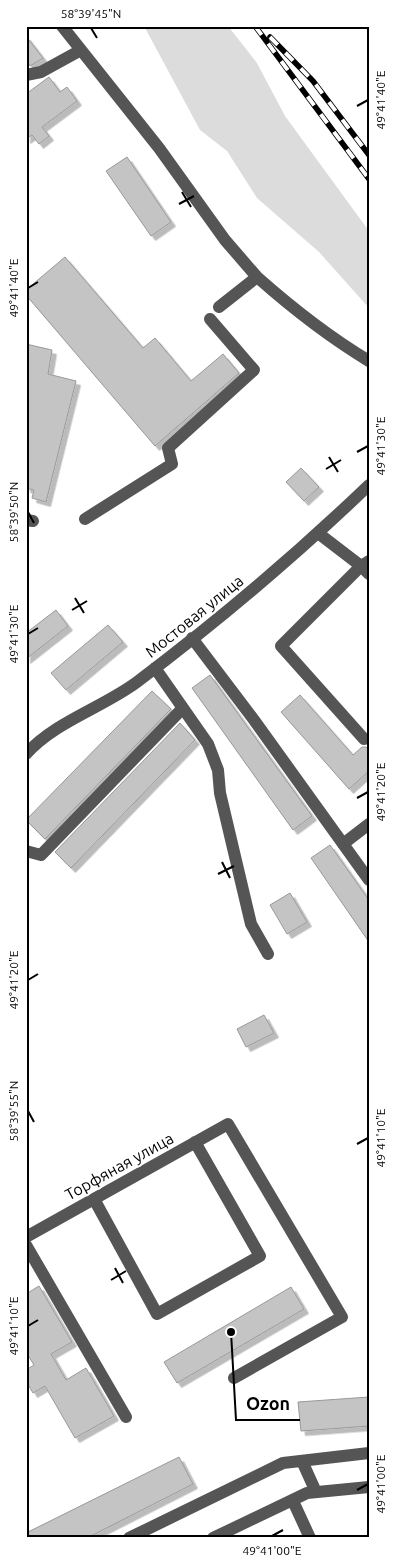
<svg xmlns="http://www.w3.org/2000/svg" width="395" height="1564" font-family="Ubuntu,sans-serif">
  <style>
    .green { fill: #dcdcdc }
    .building { fill: #c4c4c4; stroke: #999; filter: url(#shadow) }
    .lines { fill: none; stroke-linecap: round; stroke-linejoin: round }
    .minor { stroke: #555; stroke-width: 12 }
    .rail-casing { stroke: #000; stroke-width: 5.5 }
    .rail { stroke: #fff; stroke-width: 4; stroke-dasharray: 11; stroke-linecap: butt }
    .ticks { fill: none; stroke: #000; stroke-width: 2 }
    .labels { text-anchor: middle; dominant-baseline: central; stroke-width: 4; stroke-linejoin: round; paint-order: stroke }
    .street-label { font-size: 16px; fill: #000; stroke: #fff }
    .leader { fill: none; stroke: #000; stroke-width: 2 }
    .callout-dot { fill: #000; stroke: #fff; stroke-width: 2 }
    .callout-label { font-size: 18px; text-anchor: middle; font-weight: bold; fill: #000; stroke: #fff; stroke-width: 4; stroke-linejoin: round; paint-order: stroke }
    .neatline { fill: none; stroke: #000; stroke-width: 2 }
    .ticks-label { font-size: 12px; text-anchor: middle; fill: #000 }
  </style>
  <defs>
    <filter id="shadow"><feDropShadow dx="4.5" dy="4.5" stdDeviation="0" flood-color="#0004"/></filter>
  </defs>
  <rect width="100%" height="100%" fill="#fff"/>
  <!-- green -->
  <path class="green" d="M144,26H228L257,63L285,116L369,231V308L319,252L257,198L227,151L200,130Z"/>
  <!-- building -->
  <path class="building" d="M26,36L43,58L30,66L26,60Z
    M49,77L60,92L67,87L77,101L42,127L49,136L39,144L32,135L26,139V94Z
    M127,157L171,222L151,236L106,171Z
    M65,257L143,348L155,338L191,381L223,354L239,373L155,446L26,295V290Z
    M26,344L52,350L48,374L76,381L46,502L32,498L34,490L26,488Z
    M301,468L319,487L304,501L286,482Z
    M56,610L68,626L26,659V633Z
    M108,625L123,642L66,690L51,673Z
    M210,675L312,816L293,830L192,688Z
    M152,691L171,709L45,839L26,820Z
    M300,695L353,755L362,747H366L369,749V771L349,789L281,712Z
    M180,723L195,740L71,868L55,852Z
    M330,845L369,900V942L311,858Z
    M290,893L307,922L287,934L270,905Z
    M264,1015L274,1033L246,1047L237,1029Z
    M39,1286L72,1342L51,1354L66,1380L86,1368L114,1416L75,1438L45,1386L33,1393L26,1381V1370L34,1365L26,1352V1294Z
    M291,1287L304,1309L177,1383L164,1362Z
    M369,1397V1426L301,1431L298,1402Z
    M179,1457L193,1484L87,1538H26V1533Z"/>
  <g class="lines">
    <!-- minor -->
    <path class="minor" d="M62,26L159,148L225,240L257,277
      M26,75L41,72L81,50
      M219,307L257,277C292,308 329,337 369,361
      M85,519L172,464L168,448L254,370L210,319
      M26,520L33,521
      M318,533L361,566L369,574
      M192,638L254,720L369,880
      M155,668L208,744L218,770L220,793L251,924L268,954
      M364,739L281,646L361,566L369,561
      M26,754C56,721 102,708 137,682C218,621 296,555 369,485
      M343,844L369,824
      M26,851L41,855L182,709
      M94,1199L157,1314L260,1256L195,1142
      M26,1237L228,1124L342,1317L234,1378
      M26,1245L126,1417
      M302,1461L316,1492
      M293,1501L310,1538
      M129,1538L283,1463L369,1453
      M213,1538L307,1493L369,1487"/>
    <!-- rail casing -->
    <g class="rail-casing">
      <path id="rail" d="M255,26L369,179
        M270,37L313,81L369,155"/>
    </g>
    <!-- rail -->
    <use href="#rail" class="rail"/>
  </g>
  <!-- ticks -->
  <path class="ticks" d="M91,28L97,38M357,106L368,100M182,192L191,207M179,204L194,196M28,288L38,282M357,452L368,446M329,457L338,472M326,469L341,460M28,512L34,523M75,598L84,613M72,610L87,601M28,634L38,628M357,798L368,792M222,862L230,878M218,874L234,866M28,980L38,974M28,1111L34,1122M357,1144L368,1138M115,1268L123,1283M111,1280L126,1271M28,1326L38,1320M357,1490L368,1484M272,1536L283,1530"/>
  <g class="labels">
    <!-- street labels -->
    <g class="street-label">
      <text transform="translate(194 616) rotate(-39)">Мостовая улица</text>
      <text transform="translate(119 1166) rotate(-29)">Торфяная улица</text>
    </g>
  </g>
  <!-- callouts -->
  <path class="leader" d="M231 1332L236 1420H300"/>
  <circle class="callout-dot" cx="231" cy="1332" r="5"/>
  <g class="callout-label">
    <text x="268" y="1410">Ozon</text>
  </g>
  <!-- border -->
  <rect width="395" height="1564" fill="none" stroke="#ffffff" stroke-width="55"/>
  <rect x="28" y="28" width="340" height="1508" class="neatline"/>
  <g class="ticks-label">
    <text x="91" y="18">58°39'45"N</text>
    <text transform="translate(381 100) rotate(-90)" y="4">49°41'40"E</text>
    <text transform="translate(14 288) rotate(-90)" y="4">49°41'40"E</text>
    <text transform="translate(381 446) rotate(-90)" y="4">49°41'30"E</text>
    <text transform="translate(14 512) rotate(-90)" y="4">58°39'50"N</text>
    <text transform="translate(14 634) rotate(-90)" y="4">49°41'30"E</text>
    <text transform="translate(381 792) rotate(-90)" y="4">49°41'20"E</text>
    <text transform="translate(14 980) rotate(-90)" y="4">49°41'20"E</text>
    <text transform="translate(14 1111) rotate(-90)" y="4">58°39'55"N</text>
    <text transform="translate(381 1138) rotate(-90)" y="4">49°41'10"E</text>
    <text transform="translate(14 1326) rotate(-90)" y="4">49°41'10"E</text>
    <text transform="translate(381 1484) rotate(-90)" y="4">49°41'00"E</text>
    <text x="272" y="1555">49°41'00"E</text>
  </g>
</svg>
